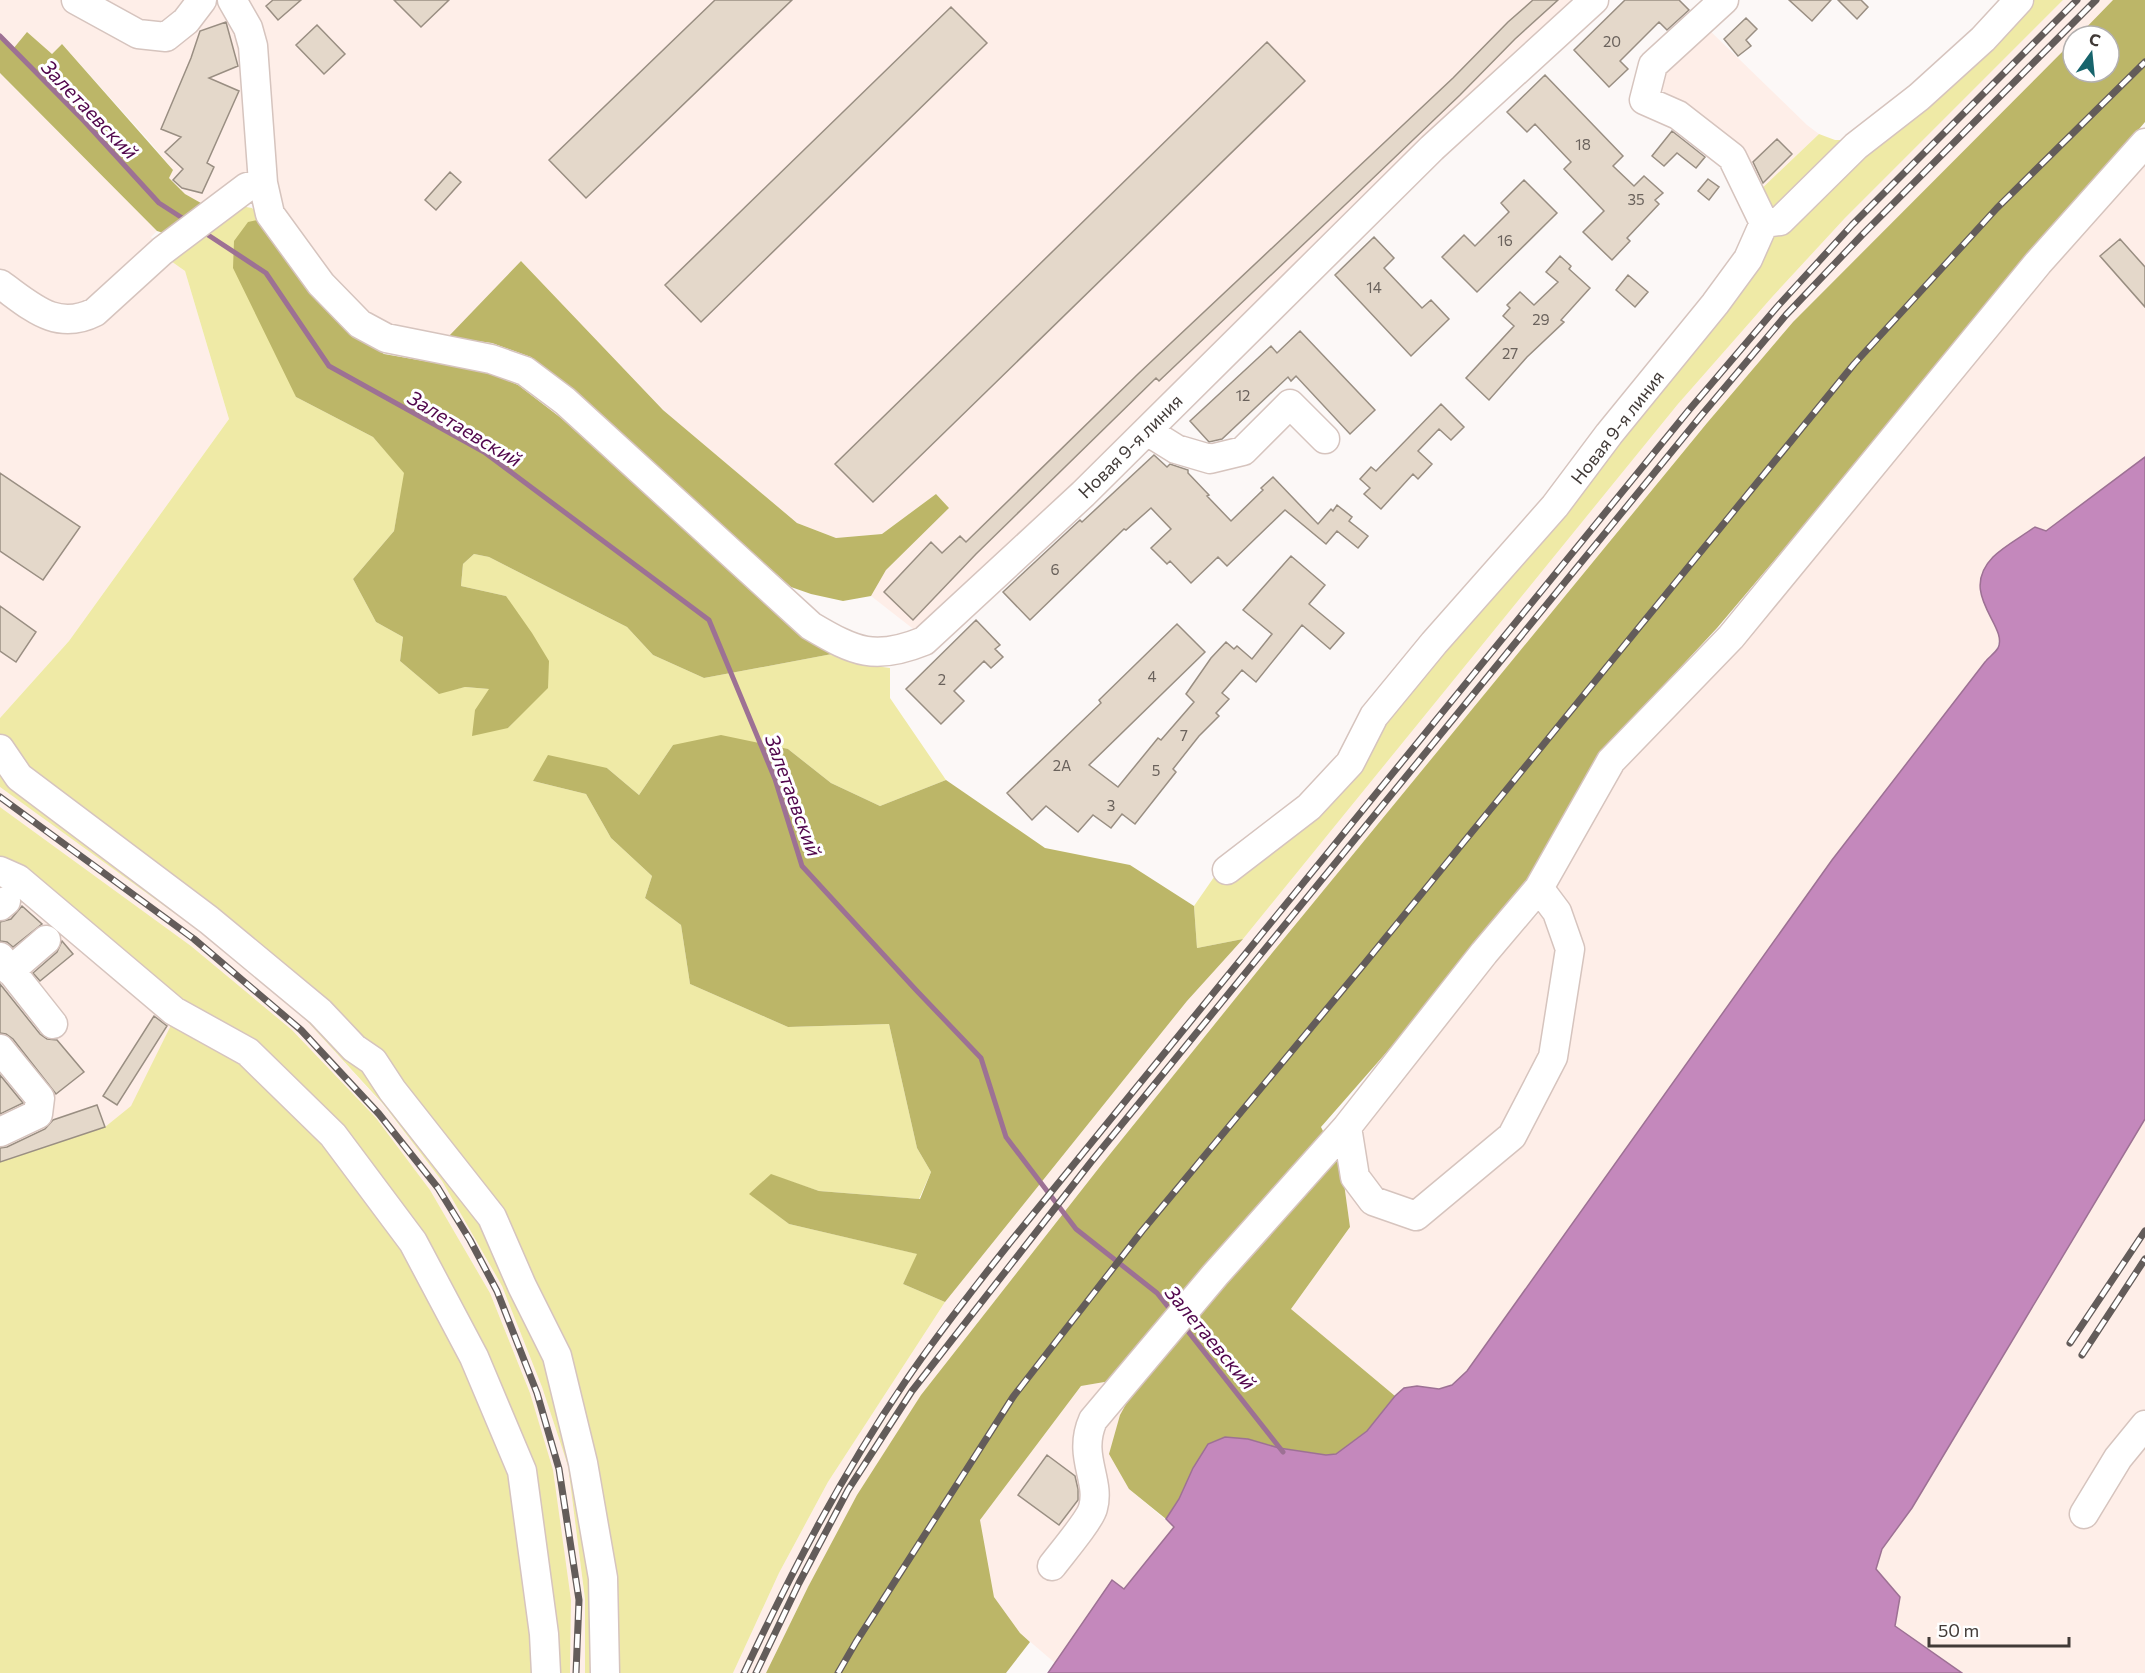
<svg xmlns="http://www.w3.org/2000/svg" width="2145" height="1673" font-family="Commissioner,sans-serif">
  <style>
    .built { fill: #feeee8 }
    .green { fill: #efeaa6 }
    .forest { fill: #bcb668 }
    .water { fill: #c488bc; stroke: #9d7194; stroke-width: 1.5 }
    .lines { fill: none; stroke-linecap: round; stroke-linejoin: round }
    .stream { stroke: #9d7194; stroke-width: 5 }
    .building { fill: #e4d8ca; stroke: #998e82; stroke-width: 1.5 }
    .minor-casing { stroke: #d6c4be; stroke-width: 31 }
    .minor { stroke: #fff; stroke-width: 28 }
    .rail-casing { stroke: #635c5a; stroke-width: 7 }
    .rail { stroke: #fff; stroke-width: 4.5; stroke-dasharray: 14; stroke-linecap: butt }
    .labels { text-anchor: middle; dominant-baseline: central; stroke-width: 6; stroke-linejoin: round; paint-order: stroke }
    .number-label { font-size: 15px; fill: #6a625c }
    .street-label { font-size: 18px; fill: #413a37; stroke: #fff }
    .water-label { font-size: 20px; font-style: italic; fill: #51064c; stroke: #fff }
  </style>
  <rect width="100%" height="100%" fill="#fcf8f7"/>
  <!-- built -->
  <path class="built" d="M0,0H219L242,49L250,164L246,174L208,207L185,194L169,178L173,170L150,142L62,44L52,54L27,33L13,49L0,39Z
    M242,0H1580L921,635L871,596L886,570L949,508L936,494L882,534L836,538L797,523L663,410L521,261L448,337L394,327L365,309L327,269L278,207Z
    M2063,0H2113L2078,36H2073V41L1793,322L1707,423L1268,958L1102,1164L921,1395L808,1587L766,1673H733L779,1573L828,1482L945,1302L1187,1001L1243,939L1678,404L1773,296L1845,218Z
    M1704,25L1807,125L1819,134L1757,193L1667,100L1655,74Z
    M0,73L157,231L151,237L168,259L185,271L229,419L69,641L0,718Z
    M2145,156V457L2046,531L1980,593L2000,636L1997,648L1985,662L1832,861L1467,1371L1452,1385L1439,1389L1417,1386L1404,1388L1395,1396L1291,1309L1350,1227L1342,1169L1358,1123L1495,960L1538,914L1619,768Z
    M0,787L199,931L306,1020L383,1105L442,1181L502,1286L542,1387L568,1466L585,1599V1673H570L571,1600L530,1393L490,1293L430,1190L376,1118L292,1030L191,946L0,807Z
    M0,877L174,1019L132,1106L105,1127L0,1162Z
    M2145,1119V1673H1962L1895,1626L1899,1597L1876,1569L1882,1549L1912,1508Z
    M1116,1380L1131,1395L1129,1489L1174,1527L1124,1589L1112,1581L1055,1663L1020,1633L994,1597L980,1520L1081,1386Z"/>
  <!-- green -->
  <path class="green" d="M2004,0H2063L1845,218L1773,296L1678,404L1243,939L1197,948L1194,906L1221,867L1303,803L1548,499L1595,428L1632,387L1741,255L1757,193L1819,134L1835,140H1855L1919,90Z
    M234,205L252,208L262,219L296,397L373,437L405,473L394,531L353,579L376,622L403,637L400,661L438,693L465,687L489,689L508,728L523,712L506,596L461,586L463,564L474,554L489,557L627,627L653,655L704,678L832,654L868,665L890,668V698L946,780L880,806L831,783L788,749L673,745L639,795L607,768L533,781L586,794L611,838L652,876L645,898L681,925L690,984L788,1027L889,1024L917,1148L931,1172L919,1199L819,1191L771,1175L750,1194L789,1224L918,1254L903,1284L945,1302L828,1482L779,1573L733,1673H585V1599L568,1466L542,1387L502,1286L442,1181L383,1104L306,1020L199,931L0,787V718L69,641L229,419L185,271L168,259Z
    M0,807L191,946L292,1030L376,1118L430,1190L490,1293L530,1393L553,1470L571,1600L570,1673H0V1162L105,1127L131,1106L174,1019L0,877Z"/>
  <!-- forest -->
  <path class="forest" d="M2113,0H2145V122L1717,628L1597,757L1527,880L1477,949L1321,1127L1342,1169L1350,1227L1291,1309L1395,1396L1367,1431L1336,1454L1326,1455L1279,1448L1248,1439L1225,1437L1179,1499L1166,1519L1129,1489L1109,1454L1120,1415L1131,1395L1116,1380L1081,1386L980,1520L994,1597L1020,1633L1030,1642L1006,1673H766L808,1587L857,1495L921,1395L1102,1164L1268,958L1707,423L1793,322L2073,41V72H2109V36H2078Z
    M27,32L52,54L62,44L173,170L169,178L185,194L208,207L170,235L157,231L0,73V39L13,49Z
    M262,219L353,333L384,354L487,372L518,385L561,418L774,609L832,654L704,678L653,655L627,627L489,557L474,554L463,564L461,586L506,596L532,633L549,661L548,688L508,728L472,736L475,710L489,689L465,687L439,694L400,661L403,637L376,622L353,579L394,531L404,473L373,437L296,397L233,268L234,241L248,222Z
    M521,261L663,410L797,523L836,538L882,534L936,494L949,508L886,570L871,596L843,601L811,594L791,587L570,388L531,357L492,343L448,337Z
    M721,735L788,749L831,783L880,806L946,780L1045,848L1130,865L1194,906L1197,948L1243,939L1187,1001L945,1302L903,1284L917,1254L789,1224L749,1194L771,1174L819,1191L920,1199L931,1172L917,1148L889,1024L788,1027L690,984L681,925L645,898L652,876L611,838L586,794L533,781L548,755L607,768L639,795L673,745Z"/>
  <!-- water -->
  <path class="water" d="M2145,457V1119L1912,1508L1882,1549L1876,1569L1900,1597L1895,1626L1962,1673H1048L1112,1580L1124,1589L1174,1527L1166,1519L1179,1499L1193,1468L1208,1444L1225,1437L1248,1439L1279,1448L1326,1455L1336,1454L1367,1431L1395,1396L1404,1388L1417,1386L1439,1389L1452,1385L1467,1371L1832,860L1985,662C1988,658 1995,653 1998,648C2009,626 1957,594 1993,557C2004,546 2021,537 2035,527L2046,531Z"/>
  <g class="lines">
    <!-- stream -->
    <path class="stream" d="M0,36L84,121L159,203L187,221
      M202,231L266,273L329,366L484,452L709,620L775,779L802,866L916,990L981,1058L1006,1137L1076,1229L1157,1293L1173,1313
      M1183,1325L1283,1452"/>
  </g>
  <!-- building -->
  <path class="building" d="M273,0H301L278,20L266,6Z
    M394,0H449L421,27Z
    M715,0H792L586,198L549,160Z
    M1533,0H1558L1515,39L1460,95L1346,204L1159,381L1156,378L976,554L913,620L884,592L931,542L942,553L960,536L966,542L1138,374L1453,78L1508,22Z
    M1625,0H1679L1689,10L1667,30L1659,22L1620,61L1628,69L1609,87L1574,50Z
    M1789,0H1831L1812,21Z
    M1838,0H1861L1868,7L1857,19Z
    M951,7L987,43L701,322L665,285Z
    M1746,18L1757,29L1746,40L1751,46L1738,56L1724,39Z
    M226,22L238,66L209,78L239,91L207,163L214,167L202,193L182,188L173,180L183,169L165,152L181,137L161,129L191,58L200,31Z
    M317,25L345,54L324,74L296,45Z
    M1267,42L1305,81L873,502L835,464Z
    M1545,75L1623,156L1613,166L1634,186L1644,176L1663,193L1655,200L1659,204L1627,238L1630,241L1612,260L1583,232L1604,211L1564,169L1571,162L1535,124L1527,132L1507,112Z
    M1672,131L1705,157L1696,168L1677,153L1664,166L1652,156Z
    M1777,139L1792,154L1763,183L1753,162Z
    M450,172L461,182L436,210L425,200Z
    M1708,179L1719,187L1709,200L1698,191Z
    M1524,180L1557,213L1477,292L1442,257L1464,235L1475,246L1509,212L1501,203Z
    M1374,237L1394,258L1384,268L1422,308L1431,300L1449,319L1411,356L1335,275Z
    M2120,239L2145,267V307L2100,256Z
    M1560,256L1571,266L1569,269L1590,288L1561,320L1564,322L1527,357L1489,400L1466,378L1514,326L1503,316L1510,308L1507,305L1520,292L1534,305L1558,282L1546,272Z
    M1628,275L1648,292L1635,307L1616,290Z
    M1300,331L1375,410L1350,434L1296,376L1291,381L1288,377L1222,439L1209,442L1190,421L1271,346L1277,353Z
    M1441,404L1464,427L1451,440L1439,429L1418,451L1432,464L1418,479L1413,474L1381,509L1364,494L1370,488L1360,479L1371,467L1376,471Z
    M1154,455L1167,467L1170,464L1188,470V473L1209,495L1207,496L1231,521L1263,490L1261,488L1273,477L1318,524L1331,509L1333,511L1337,505L1352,517L1349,521L1368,536L1358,548L1337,531L1326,544L1285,510L1227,566L1218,557L1191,583L1170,561L1167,564L1151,548L1171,529L1151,508L1126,530L1124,529L1030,620L1003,592L1080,520L1082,522Z
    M0,473L80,527L43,580L0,551Z
    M1291,556L1325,585L1309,604L1344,633L1330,649L1302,625L1256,682L1242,670L1222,693L1229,699L1216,713L1219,716L1199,736L1173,769L1176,772L1135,824L1122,814L1111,828L1093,815L1078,832L1046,806L1032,820L1007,793L1101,703L1099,700L1177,624L1205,652L1089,765L1118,787L1158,738L1161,740L1194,702L1186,694L1211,658L1226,642L1234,649L1237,646L1252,659L1272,634L1243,610Z
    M0,606L36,632L16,662L0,651Z
    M976,620L1000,645L995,649L1003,657L991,668L984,661L954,691L964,701L941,724L906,689Z
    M22,906L42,924L13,947L7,942L0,941V922L11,919Z
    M62,941L73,954L40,981L33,973L57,952Z
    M0,984L40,1034L47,1039L57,1040L84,1072L56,1094L13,1039L6,1034L0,1033Z
    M154,1016L167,1026L117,1105L103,1096Z
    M0,1075L23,1103L0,1114Z
    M97,1105L105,1127L0,1162V1148L7,1147L45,1129L53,1120Z
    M1047,1455L1075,1476L1078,1489V1500L1059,1525L1018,1495Z"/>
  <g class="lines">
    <!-- minor casing -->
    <g class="minor-casing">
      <path id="minor" d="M76,0L138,34L166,37L186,21L202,0
        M232,0L248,28L253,46L263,183L270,214L321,284L360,324L386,338L491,359L525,371L565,401L811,626C855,652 875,661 924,641L1083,494L1432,148L1594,0
        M1724,0L1653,65L1644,100L1678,115L1732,157L1764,223
        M0,284C31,306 56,332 95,312L162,251L247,187L263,183
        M1147,431L1176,449L1210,459L1243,451L1290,404L1325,439
        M0,749L19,777L209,920L320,1012L354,1048L373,1061L392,1090L492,1217L522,1286L557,1356L583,1463L603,1578L605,1673
        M1227,870L1309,807L1350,763L1374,716L1434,643L1555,506L1609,434L1715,304L1748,259L1764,223L1780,221L1856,146L1919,97L1983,39L2019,0
        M0,871L18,879L174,1011L248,1052L333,1135L413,1242L474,1357L522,1471L544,1634L546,1673
        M0,906L6,901
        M0,957L53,1024
        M10,971L46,940
        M0,1049L40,1098L38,1114L0,1132
        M1347,1127L1355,1177L1373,1201L1416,1216L1512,1136L1553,1057L1570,949L1557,912L1539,888
        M2084,1514L2118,1458L2145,1425
        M1052,1566C1061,1554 1090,1520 1093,1508C1101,1480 1077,1456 1093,1420L1215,1275L1347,1127L1484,953L1539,888L1611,761L1731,637L2038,263L2145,143"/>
    </g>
    <!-- minor -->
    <use href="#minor" class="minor"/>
    <!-- rail casing -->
    <g class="rail-casing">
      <path id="rail" d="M0,797L194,939L301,1030L379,1114L438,1188L470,1240L497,1291L537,1393L559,1469L579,1600L576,1673
        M2070,1343L2145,1231
        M2082,1355L2145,1259
        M744,1673C791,1573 842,1474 905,1382C938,1333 975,1287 1012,1240L1689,410L1777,307L1852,225L2077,0
        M756,1673L799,1583L848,1490L912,1391L1091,1162L1700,417L1786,315L1862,235L2096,0
        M838,1673L856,1642L1013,1397L1142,1231L1365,963L1854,364L1997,208L2145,62"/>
    </g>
    <!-- rail -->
    <use href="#rail" class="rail"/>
  </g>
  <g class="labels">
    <!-- number labels -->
    <g class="number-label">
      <text x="1612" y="41">20</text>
      <text x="1583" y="144">18</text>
      <text x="1636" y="199">35</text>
      <text x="1505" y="240">16</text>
      <text x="1374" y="287">14</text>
      <text x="1541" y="319">29</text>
      <text x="1510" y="353">27</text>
      <text x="1243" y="395">12</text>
      <text x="1055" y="569">6</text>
      <text x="1152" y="676">4</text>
      <text x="942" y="679">2</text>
      <text x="1184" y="735">7</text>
      <text x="1062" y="765">2А</text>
      <text x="1156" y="770">5</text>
      <text x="1111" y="805">3</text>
    </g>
    <!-- street labels -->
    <g class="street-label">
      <text transform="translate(1617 427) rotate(-52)">Новая 9-я линия</text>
      <text transform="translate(1130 446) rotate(-45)">Новая 9-я линия</text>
    </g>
    <!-- water labels -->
    <g class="water-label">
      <text transform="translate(90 109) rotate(46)">Залетаевский</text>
      <text transform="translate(465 428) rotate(31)">Залетаевский</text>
      <text transform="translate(794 795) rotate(70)">Залетаевский</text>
      <text transform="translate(1211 1337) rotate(50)">Залетаевский</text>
    </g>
  </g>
  <!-- north arrow -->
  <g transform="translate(2091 54) rotate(15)"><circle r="28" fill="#ffffff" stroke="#b3b0af" stroke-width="1.5"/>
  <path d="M0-4.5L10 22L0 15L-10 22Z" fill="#17646c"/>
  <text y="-9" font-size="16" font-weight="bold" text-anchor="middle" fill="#413a37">С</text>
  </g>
  <!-- scale -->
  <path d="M1929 1637v9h140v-9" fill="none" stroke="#413a37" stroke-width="3"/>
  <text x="1938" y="1637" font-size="18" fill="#413a37" stroke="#ffffff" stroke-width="4.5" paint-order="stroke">50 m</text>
</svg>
